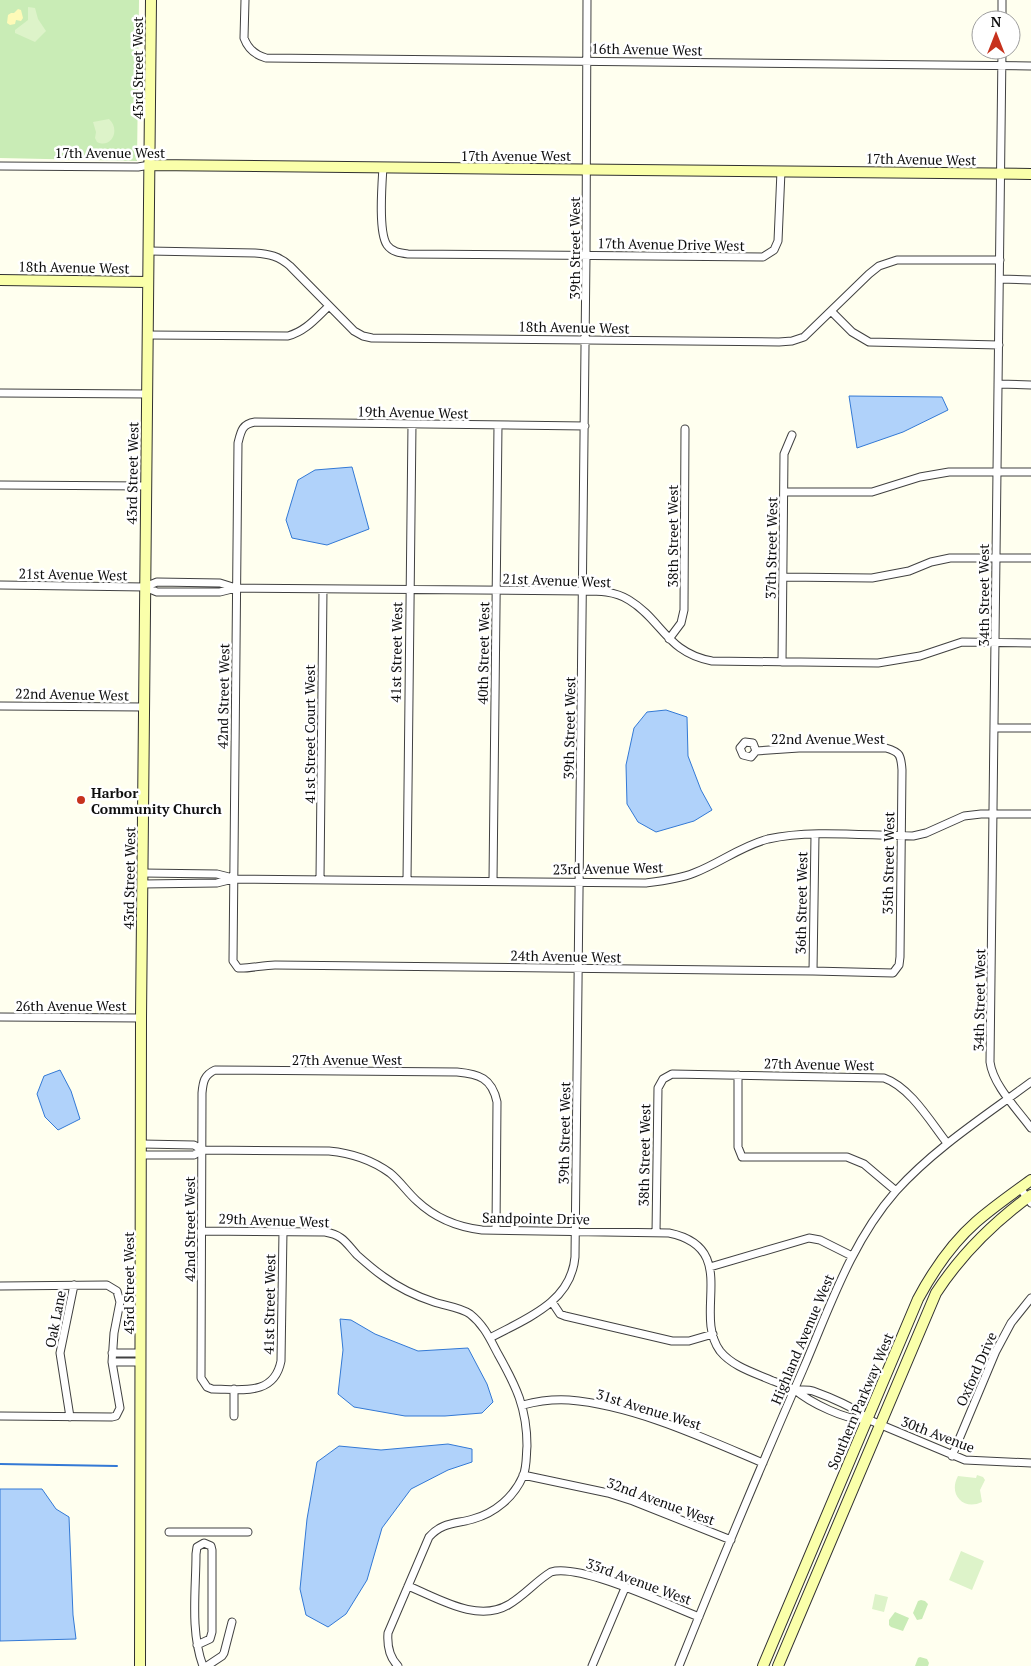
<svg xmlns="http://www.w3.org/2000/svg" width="1031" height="1666" font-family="'PT Serif',serif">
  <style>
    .green { fill: #c9ecb6 }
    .sand { fill: #fefab8 }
    .pitch { fill: #ddf3c9 }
    .water { fill: #b0d2fa; stroke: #3379d5 }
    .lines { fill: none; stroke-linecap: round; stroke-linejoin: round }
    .stream { stroke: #3379d5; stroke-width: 2 }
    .street-casing { stroke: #414141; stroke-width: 9 }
    .secondary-casing { stroke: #303030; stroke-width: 12 }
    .street { stroke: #fff; stroke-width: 7 }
    .secondary { stroke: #faffaa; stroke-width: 10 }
    .poi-dot { fill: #c7321d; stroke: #fff; stroke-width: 2 }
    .labels { text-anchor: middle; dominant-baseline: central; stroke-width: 5; stroke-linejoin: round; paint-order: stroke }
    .street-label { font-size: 14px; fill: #0e0e0e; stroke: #fff }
    .poi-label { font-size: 14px; font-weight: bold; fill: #0e0e0e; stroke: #fff; text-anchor: start }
  </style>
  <rect width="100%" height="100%" fill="#ffffef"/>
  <!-- green -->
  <path class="green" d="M0,0H139L137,161L0,158Z
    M921,1600L925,1601L928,1604L922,1619L917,1620L913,1613L918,1601Z
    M895,1612L909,1618L903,1631L891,1627L889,1625V1620Z
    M920,1657L927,1659L929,1663L928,1666H915L918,1658Z"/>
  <!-- sand -->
  <path class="sand" d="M18,9L21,10L23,18L21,21L16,20L15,24L10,25L7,23L8,15L11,13H14Z"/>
  <!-- pitch -->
  <path class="pitch" d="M28,7L35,8L38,19L46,31L35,42L15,33V30L28,20Z
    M109,119C121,130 111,149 97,142L95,138L96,132L93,122Z
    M977,1475L983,1477L985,1480L980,1490L982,1502C963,1511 948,1494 958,1476L976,1478Z
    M961,1551L984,1561L972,1590L949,1580Z
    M875,1594L888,1597L884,1612L872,1609Z"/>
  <!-- water -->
  <path class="water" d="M849,396L942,397L948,410L903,432L857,448Z
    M352,467L369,529L327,545L292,538L286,520L298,480L315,470Z
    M666,710L687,717L688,756L701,790L712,810L694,821L656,832L638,822L627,804L626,765L634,728L647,712Z
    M60,1070L71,1091L80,1119L58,1130L45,1117L37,1094L44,1076Z
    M340,1319L351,1320L375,1334L418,1351L468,1348L487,1384L493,1402L482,1413L445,1416H405L354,1407L338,1394L343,1350Z
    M448,1444L472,1449V1462L448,1470L411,1489L382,1528L367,1580L346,1614L328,1627L306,1615L300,1589L307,1519L317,1462L339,1446L381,1450Z
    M0,1489H42L56,1509L69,1517L73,1615L76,1639L0,1641Z"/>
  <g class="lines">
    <!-- stream -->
    <path class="stream" d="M0,1464L117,1466"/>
    <!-- street casing -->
    <g class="street-casing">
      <path id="street" d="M245,0L244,38C248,49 255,55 266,58L1031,66
        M1002,20V0
        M1002,50L990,1062C993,1085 1017,1109 1031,1128
        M0,166L138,167L150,165
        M383,167C382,184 378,232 387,245C392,252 400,253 408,254L763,257L774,250L778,241L781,171
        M149,251L255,253C269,254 279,256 290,266L354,331L363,336L372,338L779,342L792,341L804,337L869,274L879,266L897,260H1000
        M1000,279L1031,280
        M831,311L852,332L869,342L999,345
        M148,335L288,336C306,331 316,318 329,306
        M998,384L1031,385
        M0,393L147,394
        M585,426L255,422C242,424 241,431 238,443L233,961L238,968C248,969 263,965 275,965L813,971L893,973L899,965L900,957L902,770C901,755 900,752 886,748H799L756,751L751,757L743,755L740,748L745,742L753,743L756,751
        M0,485L146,486
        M784,492H872L920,477L949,472H1031
        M783,577L872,578L909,571L931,562L950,558H1031
        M0,585L145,587L157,582L220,583L236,588
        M145,587L157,592H220L236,588L583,591C598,591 615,591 629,600C662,620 667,653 712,661L878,663L920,656L962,642L1031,643
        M669,639L681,623L684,610L685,429
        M782,662L784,454L792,435
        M0,706L144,707
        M995,728H1031
        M143,873L217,874L233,878
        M320,879L323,589
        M407,880L412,424
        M493,881L498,425
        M143,884L217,883L233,879L646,883C662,881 679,879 694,873C720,863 741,846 768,839C812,829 868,836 913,836L926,833L964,816L981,814H1031
        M813,971L815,835
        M0,1017L141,1018
        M738,1075V1147L742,1157H847L864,1164L896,1191
        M142,1144L194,1145L202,1150L329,1151C351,1153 372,1160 390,1173C400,1181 407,1192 417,1201C435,1218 457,1227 482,1230L669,1233C741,1248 692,1313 720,1351C733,1367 755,1373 773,1381C780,1383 787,1388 794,1389C801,1391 807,1389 813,1391C827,1396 859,1409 867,1419L965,1460L1031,1463
        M142,1155H194L202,1150
        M1020,1188L1031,1203
        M201,1231L325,1232C343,1235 346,1243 357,1255C366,1263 374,1270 384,1277C399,1288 416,1296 434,1302C446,1306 460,1307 470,1314C484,1325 490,1339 498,1354C516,1386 527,1408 527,1446C526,1456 527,1467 523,1476C514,1497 495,1513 473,1519C456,1524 442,1522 429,1537L388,1633C387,1646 389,1657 398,1666
        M283,1231L281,1361C274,1397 240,1389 212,1389L207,1387L201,1378L202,1093C203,1082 204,1075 215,1070L457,1072C479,1074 492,1078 497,1102L496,1230
        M656,1233L658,1088L663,1079L672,1074L884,1078C910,1087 930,1121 947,1143
        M710,1267L809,1238L820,1240L852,1256
        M0,1286L107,1285L117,1291L120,1302L114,1333L112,1362L120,1408L116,1416L112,1417L0,1416
        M552,1302L560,1314L565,1316L672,1341H689L713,1334
        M490,1338C525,1319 571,1303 575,1257L586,256L587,0
        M112,1353H141
        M112,1362H141
        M234,1389V1416
        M794,1389C809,1402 848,1422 867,1419
        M523,1405C538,1401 553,1399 569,1400C633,1405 704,1438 763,1463
        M70,1417L60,1353L74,1285
        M952,1456L996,1351L1011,1323L1031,1298
        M523,1475L608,1493L633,1501L731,1540
        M169,1532H248
        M408,1586C438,1598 477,1623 508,1605C524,1596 536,1581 551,1572C580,1563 668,1605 699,1617
        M197,1645L210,1639L212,1632V1550L211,1546L204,1543L197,1547L196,1554C196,1590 190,1631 203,1666
        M207,1666L222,1656L224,1653L232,1622
        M592,1666L625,1588
        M679,1666C719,1566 761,1466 804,1367C830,1306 852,1241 896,1191C935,1148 985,1116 1031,1082"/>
    </g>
    <!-- secondary casing -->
    <g class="secondary-casing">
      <path id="secondary" d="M150,165L1031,174
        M0,280L148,282
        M140,1666L141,1018L151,0
        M763,1666L918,1299C933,1271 951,1244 976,1222C993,1207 1012,1194 1031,1180
        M778,1666L936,1293C962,1253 993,1223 1031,1195"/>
    </g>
    <!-- street -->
    <use href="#street" class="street"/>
    <!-- secondary -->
    <use href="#secondary" class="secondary"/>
  </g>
  <!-- markers -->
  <circle class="poi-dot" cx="81" cy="800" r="5"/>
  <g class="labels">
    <!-- street labels -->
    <g class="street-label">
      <text transform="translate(647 49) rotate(1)">16th Avenue West</text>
      <text transform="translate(137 68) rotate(-90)">43rd Street West</text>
      <text x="110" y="152">17th Avenue West</text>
      <text x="516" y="155">17th Avenue West</text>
      <text transform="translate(921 159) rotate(1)">17th Avenue West</text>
      <text transform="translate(671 244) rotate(1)">17th Avenue Drive West</text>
      <text transform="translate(574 248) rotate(-90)">39th Street West</text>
      <text transform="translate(74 267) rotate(1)">18th Avenue West</text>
      <text transform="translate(574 327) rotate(1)">18th Avenue West</text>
      <text transform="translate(413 412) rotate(1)">19th Avenue West</text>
      <text transform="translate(132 473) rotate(-89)">43rd Street West</text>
      <text transform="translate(672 536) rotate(-90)">38th Street West</text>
      <text transform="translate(771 548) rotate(-89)">37th Street West</text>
      <text transform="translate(73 574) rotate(1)">21st Avenue West</text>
      <text transform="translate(557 580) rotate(2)">21st Avenue West</text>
      <text transform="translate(983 595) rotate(-90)">34th Street West</text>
      <text transform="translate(396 652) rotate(-89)">41st Street West</text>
      <text transform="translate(483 653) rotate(-89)">40th Street West</text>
      <text transform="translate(72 694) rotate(1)">22nd Avenue West</text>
      <text transform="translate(223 696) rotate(-89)">42nd Street West</text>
      <text transform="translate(569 728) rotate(-89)">39th Street West</text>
      <text transform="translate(309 734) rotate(-90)">41st Street Court West</text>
      <text x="828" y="738">22nd Avenue West</text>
      <text transform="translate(888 863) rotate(-89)">35th Street West</text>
      <text transform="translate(608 868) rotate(-1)">23rd Avenue West</text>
      <text transform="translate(129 878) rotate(-89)">43rd Street West</text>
      <text transform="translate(801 903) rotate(-89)">36th Street West</text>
      <text transform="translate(566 956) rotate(1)">24th Avenue West</text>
      <text transform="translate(979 1000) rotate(-89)">34th Street West</text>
      <text x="71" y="1005">26th Avenue West</text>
      <text x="347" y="1059">27th Avenue West</text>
      <text transform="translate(819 1064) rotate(1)">27th Avenue West</text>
      <text transform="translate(564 1133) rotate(-89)">39th Street West</text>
      <text transform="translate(644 1155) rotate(-89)">38th Street West</text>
      <text transform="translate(536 1218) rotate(1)">Sandpointe Drive</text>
      <text transform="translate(274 1220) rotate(2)">29th Avenue West</text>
      <text transform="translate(189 1229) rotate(-90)">42nd Street West</text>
      <text transform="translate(128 1283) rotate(-90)">43rd Street West</text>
      <text transform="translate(269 1304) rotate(-89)">41st Street West</text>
      <text transform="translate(55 1319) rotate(-79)">Oak Lane</text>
      <text transform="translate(802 1339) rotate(-67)">Highland Avenue West</text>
      <text transform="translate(976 1369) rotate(-66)">Oxford Drive</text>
      <text transform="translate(860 1401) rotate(-67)">Southern Parkway West</text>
      <text transform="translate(649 1409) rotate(17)">31st Avenue West</text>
      <text transform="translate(938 1434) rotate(21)">30th Avenue</text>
      <text transform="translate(661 1501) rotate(20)">32nd Avenue West</text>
      <text transform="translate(639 1581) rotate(20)">33rd Avenue West</text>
    </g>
    <!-- poi labels -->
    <g class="poi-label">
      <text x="91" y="792">Harbor<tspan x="91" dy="16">Community Church</tspan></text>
    </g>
  </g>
  <!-- north arrow -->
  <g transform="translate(996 35)"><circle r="24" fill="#ffffff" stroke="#9f9f9f"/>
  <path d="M0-4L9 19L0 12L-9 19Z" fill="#c7321d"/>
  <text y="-8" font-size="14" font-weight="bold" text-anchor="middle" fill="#0e0e0e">N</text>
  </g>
</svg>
